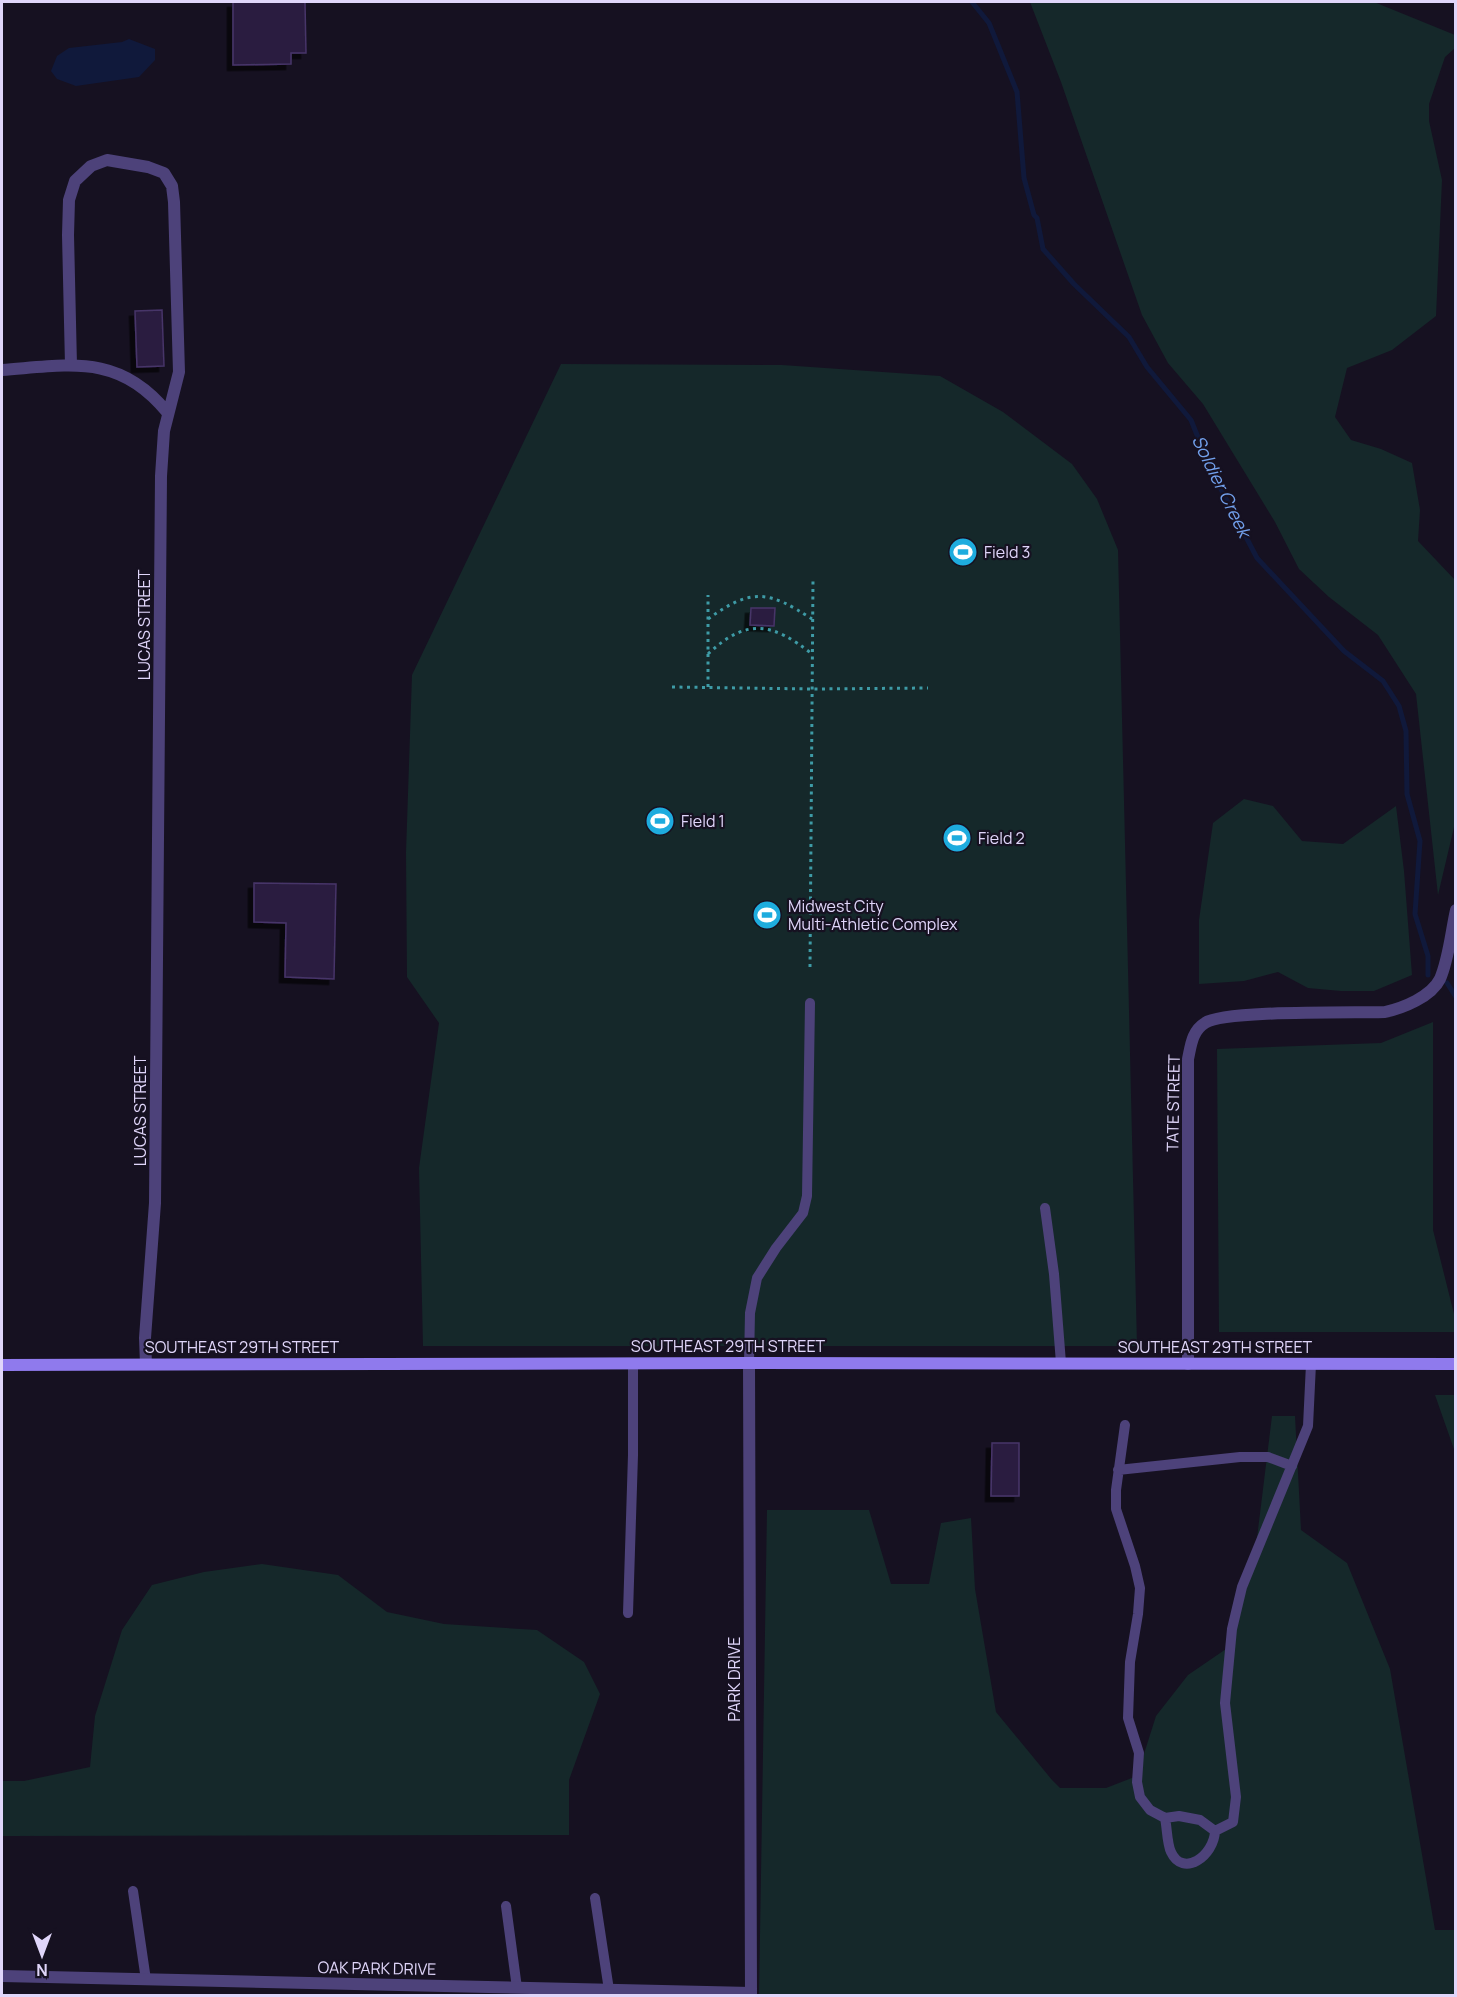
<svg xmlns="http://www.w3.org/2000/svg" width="1457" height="1997" font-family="Manrope,sans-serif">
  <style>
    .green { fill: #15282a }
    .water { fill: #10193b }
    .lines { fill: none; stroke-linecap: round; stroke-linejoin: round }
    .stream { stroke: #10193b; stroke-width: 5 }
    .building { fill: #2b1f40; stroke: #473469; stroke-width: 1.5; filter: url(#shadow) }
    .path { stroke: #3e9ba6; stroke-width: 3; stroke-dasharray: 3 4.5; stroke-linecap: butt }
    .lane { stroke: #4d427a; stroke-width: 10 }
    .street { stroke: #4d427a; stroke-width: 12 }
    .secondary { stroke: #8f7aed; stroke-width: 12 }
    .labels { text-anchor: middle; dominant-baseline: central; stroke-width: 4.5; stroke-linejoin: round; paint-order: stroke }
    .poi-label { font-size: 16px; fill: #e0d6fa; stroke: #161121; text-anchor: start }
    .street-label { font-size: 16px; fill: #e0d6fa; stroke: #161121 }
    .water-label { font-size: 18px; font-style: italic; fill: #72a0ec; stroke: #161121 }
  </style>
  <defs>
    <filter id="shadow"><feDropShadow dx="-5.5" dy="5.5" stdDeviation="0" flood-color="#0009"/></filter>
  </defs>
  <rect width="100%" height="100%" fill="#161121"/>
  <!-- green -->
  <path class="green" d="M1030,2H1374L1455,35V48L1445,57L1429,104V121L1442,180L1436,316L1392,350L1347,368L1335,417L1351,440L1381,449L1412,463L1420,510L1418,541L1455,580V823L1438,895L1416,694L1378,635L1329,597L1299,569L1275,522L1203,404L1168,363L1142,315L1061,82Z
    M561,364L782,365L940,376L1003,412L1072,464L1097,499L1118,550L1137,1346H423L419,1168L439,1023L407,977L406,853L412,675Z
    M1244,799L1273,806L1302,841L1343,844L1396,806L1404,871L1412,975L1374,991H1341L1308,988L1278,972L1244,981L1199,984V920L1213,823Z
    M1433,1022V1230L1455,1318V1332H1219L1217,1049L1381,1043Z
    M1435,1395H1455V1452Z
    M1272,1416H1295L1301,1530L1347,1563L1390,1669L1435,1930H1455V1995L759,1996L767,1510H869L891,1584H929L941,1523L971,1518L975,1589L996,1712L1052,1780L1060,1788H1106L1137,1776L1156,1716L1188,1675L1226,1649L1256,1546Z
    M262,1564L338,1575L387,1612L444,1624L537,1630L584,1662L600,1694L569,1780V1835L2,1836V1781H24L90,1767L95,1716L122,1630L152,1585L204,1572Z"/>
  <!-- water -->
  <path class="water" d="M129,39L155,49V60L139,77L76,86L57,79L51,71L57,56L69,48L122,42Z"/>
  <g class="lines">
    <!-- stream -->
    <path class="stream" d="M972,2L989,23L1017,92L1024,178L1034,215L1037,218L1043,249L1074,284L1129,337L1147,367L1191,420L1212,472L1257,558L1344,651L1383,681L1399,706L1406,731L1407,794L1420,841L1415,914L1428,956V975
      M1447,983L1456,997"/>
  </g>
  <!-- building -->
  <path class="building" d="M233,2H305L306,53H291V64L233,65Z
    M162,310L164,366L137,367L135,311Z
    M751,608H775L774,626L750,625Z
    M254,883L336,884L334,979L285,977L286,923L254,922Z
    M992,1443H1019V1496H991Z"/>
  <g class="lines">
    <!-- path -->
    <path class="path" d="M708,619C752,587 769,591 812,619
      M708,654C747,617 773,623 812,654
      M672,687L812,689L928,688
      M708,687V595
      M810,967L813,579"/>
    <!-- lane -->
    <path class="lane" d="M1045,1208L1054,1274L1061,1363
      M749,1363L750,1313L757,1278L776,1248L803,1213L807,1196L810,1003
      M1125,1425L1116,1490V1509L1135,1566L1140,1588L1138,1614L1130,1662L1128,1718L1139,1753L1137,1782L1140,1797L1150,1810L1165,1818L1179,1816L1200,1820L1215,1831L1233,1822L1236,1797L1225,1703L1232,1629L1242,1587L1308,1426L1311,1364
      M1118,1470L1240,1457H1268L1292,1466
      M628,1613L633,1455V1363
      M1165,1818C1167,1827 1167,1844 1171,1852C1183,1878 1214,1856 1215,1831
      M133,1891L146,1980
      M595,1898L609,1990
      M506,1906L517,1988"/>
    <!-- street -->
    <path class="street" d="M71,365L68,235L69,200L75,181L91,166L107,160L148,167L164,173L172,186L174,202L179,372L164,431L161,476L155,1203L145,1338L146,1364
      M2,370C70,365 119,353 167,412
      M749,1363L751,1996
      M1188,1364V1059C1191,1045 1192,1031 1205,1023C1223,1010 1355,1013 1385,1012C1403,1008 1431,997 1440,979C1449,958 1451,932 1456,910
      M2,1976L751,1993"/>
    <!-- secondary -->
    <path class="secondary" d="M2,1365L749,1363L1456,1364"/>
  </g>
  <!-- icons -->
  <defs>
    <g id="stadium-disc" transform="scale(1.5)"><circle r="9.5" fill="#1eacde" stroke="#161121"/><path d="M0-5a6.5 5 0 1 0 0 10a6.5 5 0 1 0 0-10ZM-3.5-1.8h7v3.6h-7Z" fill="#fff"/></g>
  </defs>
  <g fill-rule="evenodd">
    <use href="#stadium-disc" x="963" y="552"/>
    <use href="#stadium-disc" x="660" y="821"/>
    <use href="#stadium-disc" x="957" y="838"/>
    <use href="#stadium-disc" x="767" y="915"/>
  </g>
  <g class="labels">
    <!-- poi labels -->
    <g class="poi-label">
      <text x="984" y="552">Field 3</text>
      <text x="681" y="821">Field 1</text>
      <text x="978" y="838">Field 2</text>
      <text x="788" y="906">Midwest City<tspan x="788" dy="18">Multi-Athletic Complex</tspan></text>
    </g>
    <!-- street labels -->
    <g class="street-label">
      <text transform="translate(144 625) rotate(-90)">LUCAS STREET</text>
      <text transform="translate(1173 1103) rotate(-89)">TATE STREET</text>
      <text transform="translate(140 1111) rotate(-90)">LUCAS STREET</text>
      <text x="728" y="1346">SOUTHEAST 29TH STREET</text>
      <text x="242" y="1347">SOUTHEAST 29TH STREET</text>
      <text x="1215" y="1347">SOUTHEAST 29TH STREET</text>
      <text transform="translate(734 1679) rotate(-90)">PARK DRIVE</text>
      <text transform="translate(377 1968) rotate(1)">OAK PARK DRIVE</text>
    </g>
    <!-- water labels -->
    <g class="water-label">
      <text transform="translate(1222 486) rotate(64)">Soldier Creek</text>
    </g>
  </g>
  <!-- border -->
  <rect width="1457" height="1997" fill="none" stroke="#e0d6fa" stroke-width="6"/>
  <!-- north arrow -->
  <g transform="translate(42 1955) rotate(180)" stroke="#161121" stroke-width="4.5" paint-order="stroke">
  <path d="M0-4.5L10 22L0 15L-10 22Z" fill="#e0d6fa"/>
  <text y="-9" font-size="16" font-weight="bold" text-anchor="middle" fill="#e0d6fa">N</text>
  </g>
</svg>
